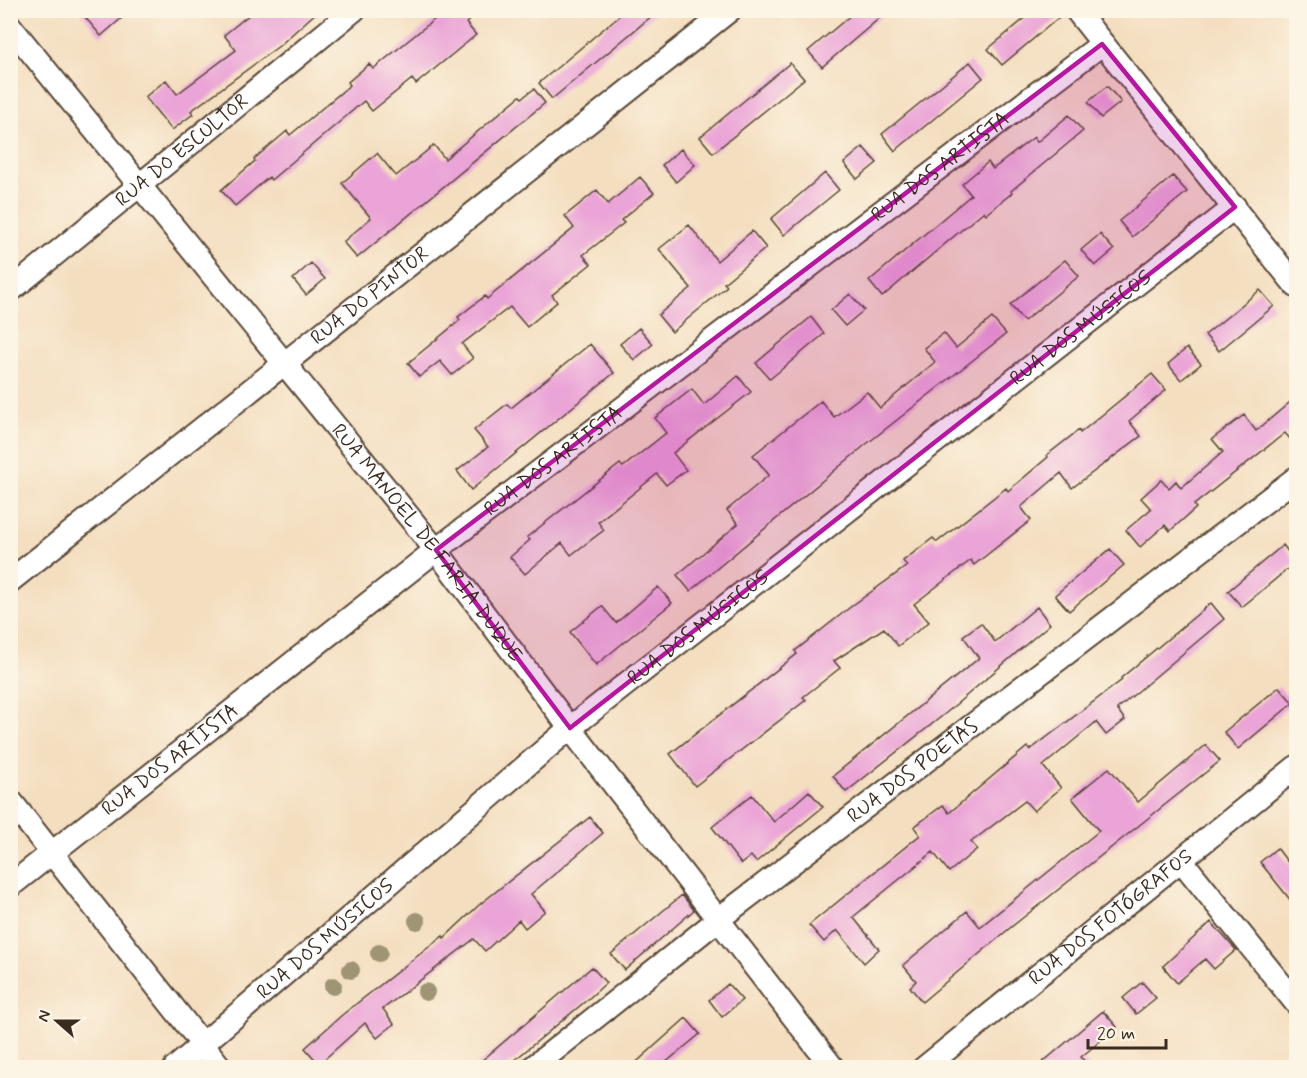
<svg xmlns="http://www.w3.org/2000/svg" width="1307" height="1078" font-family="Mynerve,sans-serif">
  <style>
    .building { fill: #eba4d7 }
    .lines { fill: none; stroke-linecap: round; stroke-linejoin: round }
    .minor-casing { stroke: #574536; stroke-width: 26 }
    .minor { stroke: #fff; stroke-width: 22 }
    .tree { fill: #9f9575 }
    .marked { fill: #b5179e; fill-opacity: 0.2; stroke: #b5179e; stroke-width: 4.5; stroke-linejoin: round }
    .labels { text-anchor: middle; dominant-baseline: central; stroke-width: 5; stroke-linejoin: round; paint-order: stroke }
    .street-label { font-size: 20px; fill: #3b2a1e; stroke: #fcf5e5 }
  </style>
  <rect width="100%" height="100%" fill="#fcf5e5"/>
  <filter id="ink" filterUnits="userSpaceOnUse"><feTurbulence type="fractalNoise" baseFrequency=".0167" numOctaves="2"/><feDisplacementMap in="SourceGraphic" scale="12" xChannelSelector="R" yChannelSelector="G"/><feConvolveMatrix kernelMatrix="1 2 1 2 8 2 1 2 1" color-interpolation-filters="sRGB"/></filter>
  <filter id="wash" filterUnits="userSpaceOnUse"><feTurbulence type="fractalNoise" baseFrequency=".008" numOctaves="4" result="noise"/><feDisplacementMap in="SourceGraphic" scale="24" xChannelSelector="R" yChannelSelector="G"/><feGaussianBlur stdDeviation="1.35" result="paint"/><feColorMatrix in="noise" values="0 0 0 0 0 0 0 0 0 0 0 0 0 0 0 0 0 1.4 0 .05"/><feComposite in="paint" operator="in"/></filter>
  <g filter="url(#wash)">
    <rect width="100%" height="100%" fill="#f4dec0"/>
    <g id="blocks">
      <!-- building -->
      <path class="building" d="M79,10H131L101,36Z
        M255,10H319L279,46L191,111L193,114L172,130L145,97L166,80L177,94L236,50L224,35Z
        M446,10H481L466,23L476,35L416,84L412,79L372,111L364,101L271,180L269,177L235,206L221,190L255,161L254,159L287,131L290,135L350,85L348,82L369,64L373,69Z
        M626,10H659L552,99L539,83Z
        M857,10H889L822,67L808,51Z
        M1035,10H1063V14L1002,65L988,49Z
        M970,62L983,78L895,151L882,134Z
        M790,63L804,79L713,153L700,137Z
        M1107,86L1121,102L1101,118L1088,102Z
        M534,89L545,103L357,258L343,242L371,218L342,183L377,153L396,176L434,145L445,159L520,96L522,98Z
        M1069,115L1083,131L1011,191L1012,193L986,214L984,211L882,297L869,281L971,195L962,184L988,162L993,169L1034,137L1037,142Z
        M863,147L877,163L857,179L844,163Z
        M681,149L695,165L676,182L662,165Z
        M825,173L839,190L784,235L771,219Z
        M1173,176L1187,192L1132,237L1119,221Z
        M640,177L654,193L621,220L624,223L583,255L591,264L552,295L557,302L527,327L510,307L462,344L473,358L452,375L440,361L419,377L408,363L460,320L458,317L485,296L487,299L574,228L565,216L597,190L608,204Z
        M689,225L717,261L752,231L766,248L724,283L727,286L672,332L658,315L691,288L659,249Z
        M1100,234L1114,250L1095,266L1081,250Z
        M1065,260L1079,276L1024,321L1010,305Z
        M311,263L325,279L306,295L293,279Z
        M1260,290L1274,306L1219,351L1205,335Z
        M850,294L864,310L845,326L831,310Z
        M811,317L824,334L770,379L756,363Z
        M992,318L1006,334L864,446L690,591L677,575L738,524L727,510L769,475L753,455L821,401L834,417L867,392L880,408L935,362L924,348L944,333L956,348Z
        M639,328L653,344L634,360L620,344Z
        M590,344L614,373L471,490L457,471L488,447L474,430L507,404L511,408Z
        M1187,348L1201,364L1181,380L1168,364Z
        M1152,374L1166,390L1129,421L1141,436L1072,488L1061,473L1021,507L1031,520L974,565L971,560L914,604L929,622L898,646L884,628L834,661L840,668L803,697L806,700L695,786L670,754L797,654L795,651L853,605L907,566L903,561L933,538L937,542L1006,488L1008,491L1048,457L1047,455L1079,430L1080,433Z
        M738,376L751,392L673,453L686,470L666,485L657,474L598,522L604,530L571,555L562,543L525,574L510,557L530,540L527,537L620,464L623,467L666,433L655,418L692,389L704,405Z
        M1296,397V446L1285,433L1194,505L1196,508L1170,531L1165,525L1140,547L1126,530L1151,509L1141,498L1161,480L1169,488L1176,481L1181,488L1223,452L1212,439L1244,415L1256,431Z
        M1283,545L1296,562L1242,607L1228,591Z
        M1110,549L1124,565L1069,611L1055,595Z
        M658,587L672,603L596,665L570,632L602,606L616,623Z
        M1211,603L1224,619L1117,709L1125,720L1106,735L1096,722L1043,766L1061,788L1034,811L1025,801L971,842L977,849L949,872L933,852L853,917L879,949L864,963L837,930L824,942L809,925L920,835L914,827L943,805L949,813L1027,747L1030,750L1122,680L1121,678Z
        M1037,607L1050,624L946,713L846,792L833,776L979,658L963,636L981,623L995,642Z
        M1279,687L1293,703L1238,749L1224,732Z
        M1206,745L1220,761L1010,928L922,1002L910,987L916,981L903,965L967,911L980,927L1099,831L1072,798L1109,768L1138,802Z
        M809,791L823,807L756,862L751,856L741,864L712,827L752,795L774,822Z
        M590,817L603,833L531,894L545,911L525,928L519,920L485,951L474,939L383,1009L394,1024L377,1038L365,1023L319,1064L305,1048L342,1015L443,936L444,938L479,905Z
        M1277,848L1296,873V907L1260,862Z
        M682,895L694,910L625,970L611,954Z
        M1211,922L1236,950L1214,969L1205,959L1177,983L1163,966Z
        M592,967L606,983L587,1000L505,1068H473Z
        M1142,982L1156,998L1136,1014L1123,998Z
        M728,984L742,1000L722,1017L709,1000Z
        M1103,1011L1117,1027L1081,1057L1090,1068H1036Z
        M686,1018L700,1034L659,1068H630Z"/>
    </g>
  </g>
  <g filter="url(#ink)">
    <use href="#blocks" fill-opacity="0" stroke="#574536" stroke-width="1.5"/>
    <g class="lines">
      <!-- minor casing -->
      <g class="minor-casing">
        <g id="minor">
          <path d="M1076,10L1296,286"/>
          <path id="s1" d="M10,26L436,550L570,728L833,1068"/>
          <path id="s2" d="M10,291L354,10"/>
          <path id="s3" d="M10,581L730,10"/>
          <path d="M10,800L221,1068"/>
          <path d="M1181,860L1296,1003"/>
          <path id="s4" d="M10,886L436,550L1102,44"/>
          <path id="s5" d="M175,1068L570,728L1235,207"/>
          <path id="s6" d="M532,1068L720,918L1296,478"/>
          <path id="s7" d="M924,1068L1296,767"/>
        </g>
      </g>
      <!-- minor -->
      <use href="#minor" class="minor"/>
    </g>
    <!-- trees -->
    <g class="tree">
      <circle cx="417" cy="921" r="9"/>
      <circle cx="379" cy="953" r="9"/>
      <circle cx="351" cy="970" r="9"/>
      <circle cx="333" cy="986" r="9"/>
      <circle cx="426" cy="992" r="9"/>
    </g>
  </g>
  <!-- marked area -->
  <path class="marked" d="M1102,44L1235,207L570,728L436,550Z"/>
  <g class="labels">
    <!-- street labels -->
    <g class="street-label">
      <text stroke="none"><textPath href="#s2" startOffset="222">RUA DO ESCULTOR</textPath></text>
      <text stroke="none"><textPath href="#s4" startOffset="1176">RUA DOS ARTISTA</textPath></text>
      <text stroke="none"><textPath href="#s3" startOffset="459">RUA DO PINTOR</textPath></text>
      <text stroke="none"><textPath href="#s5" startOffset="1170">RUA DOS MÚSICOS</textPath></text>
      <text stroke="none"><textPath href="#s4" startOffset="690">RUA DOS ARTISTA</textPath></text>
      <text stroke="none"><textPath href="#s1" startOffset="664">RUA MANOEL DE FARIA DUQUE</textPath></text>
      <text stroke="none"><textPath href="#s5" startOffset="684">RUA DOS MÚSICOS</textPath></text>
      <text stroke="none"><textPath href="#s4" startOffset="204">RUA DOS ARTISTA</textPath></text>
      <text stroke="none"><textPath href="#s6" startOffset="483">RUA DOS POETAS</textPath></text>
      <text stroke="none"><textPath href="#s7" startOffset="240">RUA DOS FOTÓGRAFOS</textPath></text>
      <text stroke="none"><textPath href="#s5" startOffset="198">RUA DOS MÚSICOS</textPath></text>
    </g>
  </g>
  <!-- margin -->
  <rect width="1307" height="1078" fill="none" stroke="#fcf5e5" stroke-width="36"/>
  <!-- north arrow -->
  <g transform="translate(57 1021) rotate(291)" stroke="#fcf5e5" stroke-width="4.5" paint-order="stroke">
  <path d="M0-4.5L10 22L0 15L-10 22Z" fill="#3b2a1e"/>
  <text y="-9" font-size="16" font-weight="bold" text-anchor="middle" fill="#3b2a1e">N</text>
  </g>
  <!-- scale -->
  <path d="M1088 1039v9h78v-9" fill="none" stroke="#3b2a1e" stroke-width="3"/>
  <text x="1097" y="1039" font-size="18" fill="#3b2a1e" stroke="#fcf5e5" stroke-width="4.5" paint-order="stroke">20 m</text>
</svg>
